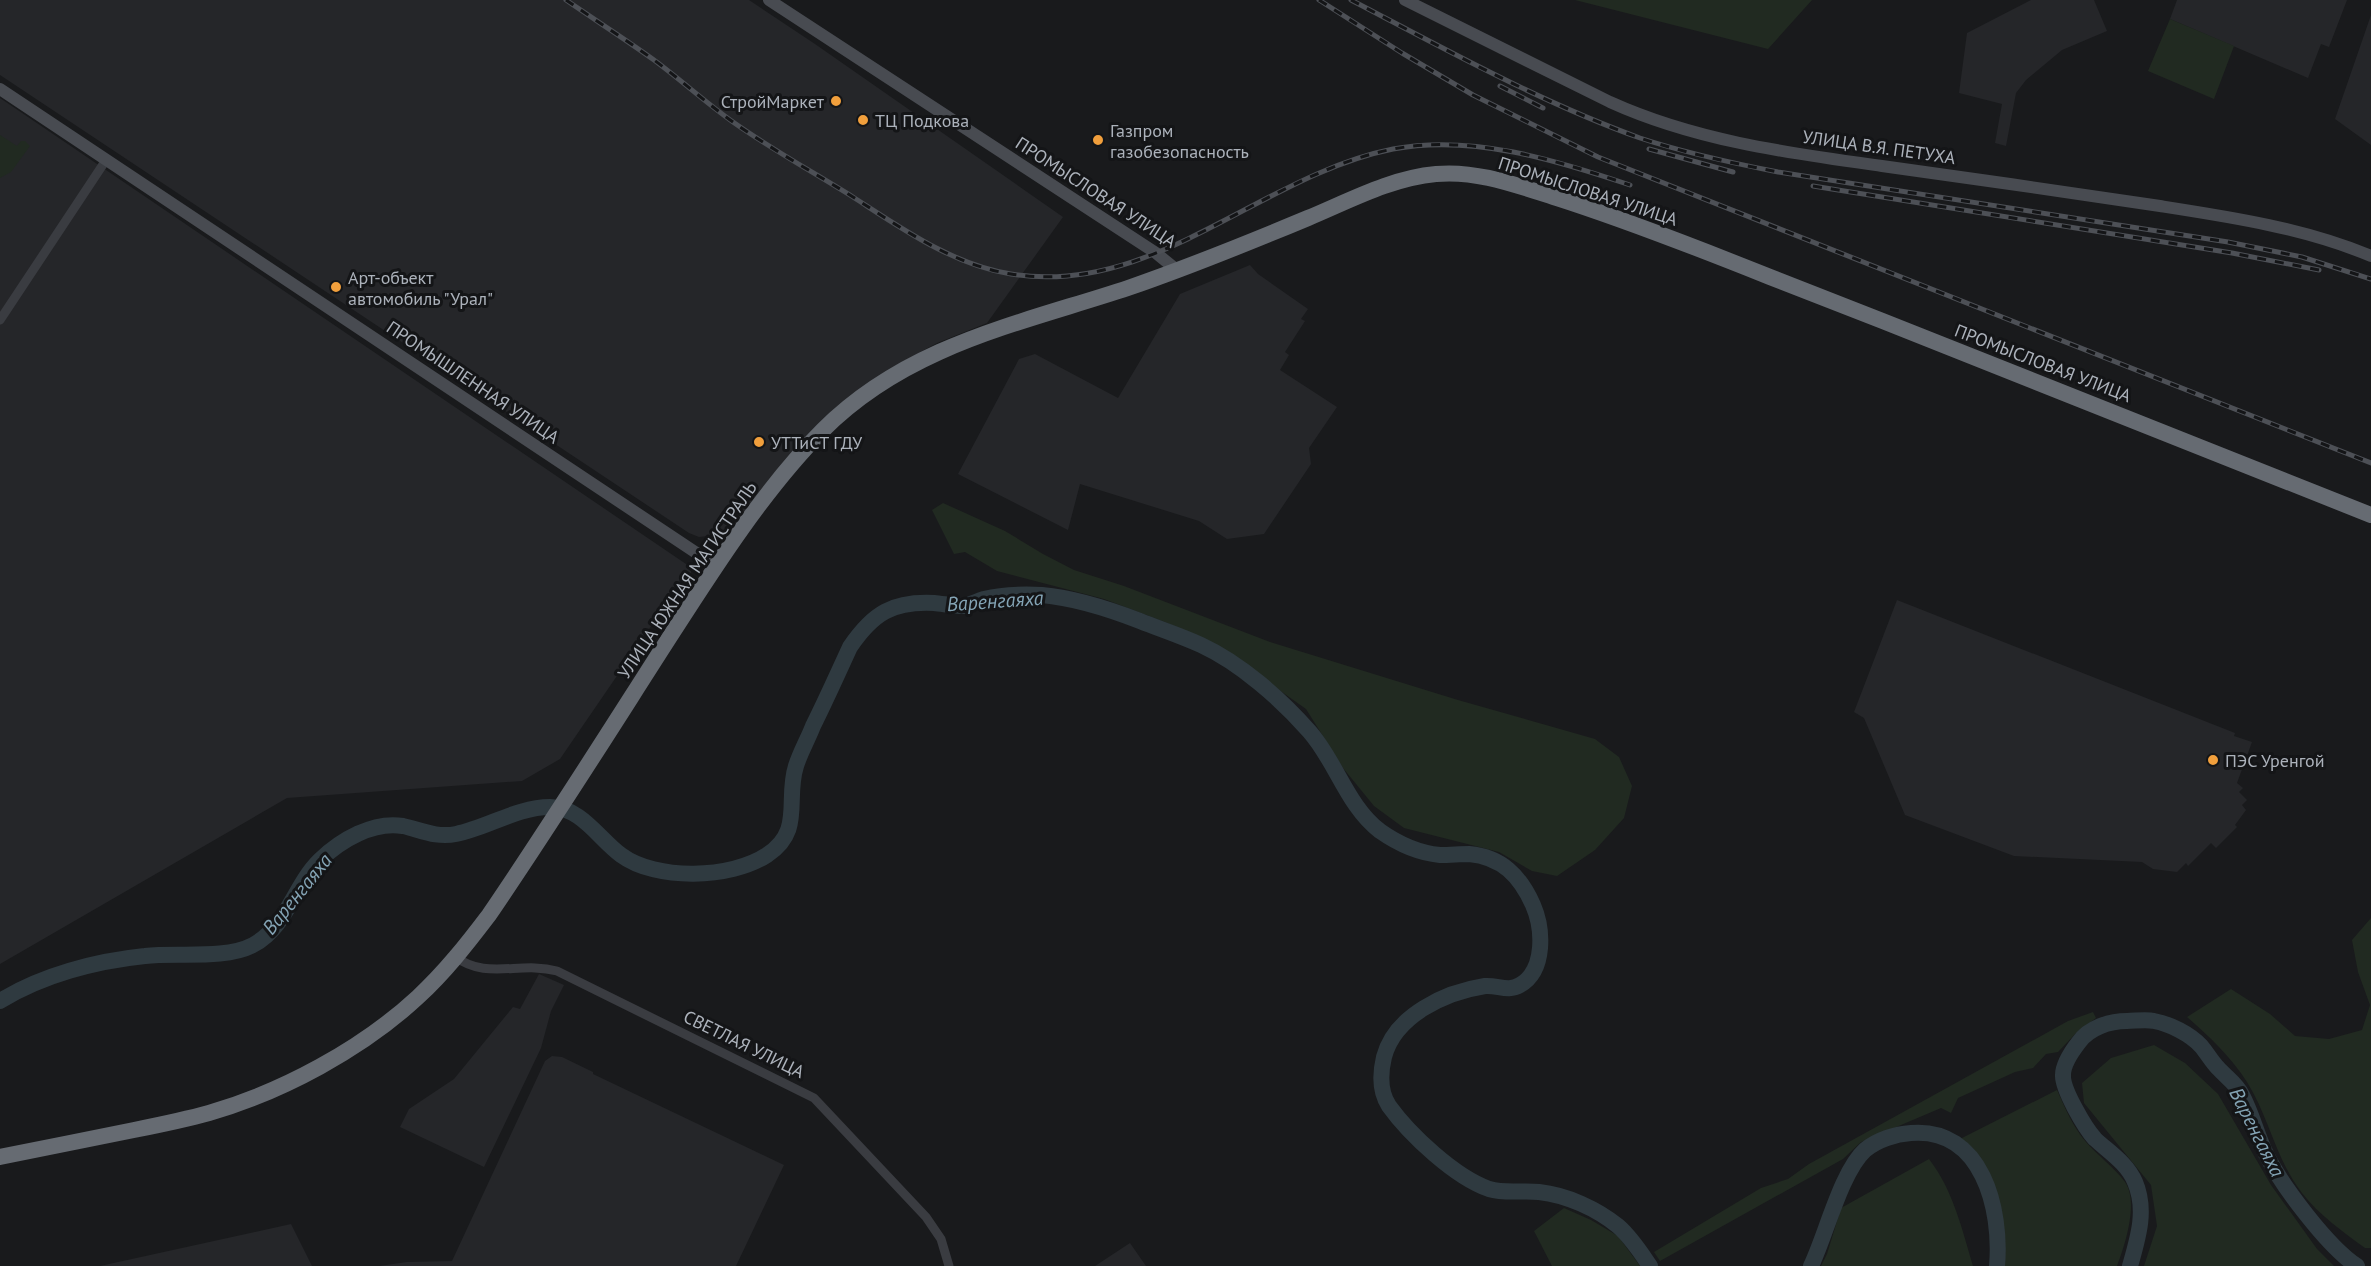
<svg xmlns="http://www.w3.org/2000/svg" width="2371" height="1266" font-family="'PT Sans',sans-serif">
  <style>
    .built { fill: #252629 }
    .green { fill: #212a21 }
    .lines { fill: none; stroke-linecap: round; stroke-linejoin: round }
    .river { stroke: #2f3a40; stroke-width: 16 }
    .street { stroke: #3a3c41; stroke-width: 9 }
    .secondary { stroke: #484b51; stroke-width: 12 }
    .highway { stroke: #666b72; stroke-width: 16 }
    .rail-casing { stroke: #4d5056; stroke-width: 5 }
    .rail { stroke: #141517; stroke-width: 3; stroke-dasharray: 9; stroke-linecap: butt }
    .poi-dot { fill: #f19f3c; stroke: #141517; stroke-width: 2 }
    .labels { text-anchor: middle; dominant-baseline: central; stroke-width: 6; stroke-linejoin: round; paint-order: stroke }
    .poi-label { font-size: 18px; fill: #acb2bb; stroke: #141517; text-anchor: start }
    .street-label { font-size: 18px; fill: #acb2bb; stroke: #141517 }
    .water-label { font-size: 20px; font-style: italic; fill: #84a4b5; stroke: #141517 }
  </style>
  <rect width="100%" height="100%" fill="#191a1c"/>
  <!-- built -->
  <path class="built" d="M0,0H749L815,44L1063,217L987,323L937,343L884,372L737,522L716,535L699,537L689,533L0,75Z
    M2031,0H2094L2107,31L2062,50L2026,80L2016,93L2006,146L1995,143L2002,104L1959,93L1967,33Z
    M2177,0H2347L2329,47L2321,44L2308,78L2170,19Z
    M2371,15V145L2335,119Z
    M0,98L686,564L691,571V579L669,613L658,616L560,759L522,781L287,798L0,964Z
    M1250,265L1258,274L1308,309L1301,319L1305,321L1285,352L1289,355L1280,370L1337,407L1309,448L1311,464L1264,534L1227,539L1199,521L1080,484L1068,530L958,474L1019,359L1035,354L1118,398L1180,294Z
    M1897,600L2235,733L2234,736L2252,742L2237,783L2243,788L2239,792L2247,800L2242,805L2246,810L2235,825L2237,827L2216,848L2211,843L2188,866L2186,863L2177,872L2153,869L2142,862L2014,856L1905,815L1864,718L1854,712Z
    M539,974L564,985L551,1011L541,1048L484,1167L400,1127L409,1109L454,1079L513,1007L520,1009Z
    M552,1056L562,1057L593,1072V1074L784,1165L736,1266H379L407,1262L452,1261L545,1061Z
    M291,1224L312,1266H100Z
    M1130,1243L1146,1266H1095Z"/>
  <!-- green -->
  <path class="green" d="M1575,0H1812L1768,49Z
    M2170,19L2234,46L2214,99L2148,71Z
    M0,135L17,146L21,141H25L30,146L11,172L0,178Z
    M943,503L1005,531L1043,554L1074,570L1124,586L1270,642L1458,700L1595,739L1619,757L1632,786L1624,818L1595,850L1557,876L1532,871L1499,852L1404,828L1374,806L1343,768L1306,709L1214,644L1165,622L1104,599L997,571L965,552L954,554L932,510Z
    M2371,918V1248H2365C2343,1232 2319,1215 2302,1193C2276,1160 2269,1117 2247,1082C2231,1057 2209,1036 2187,1017L2231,989L2270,1014L2295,1036L2329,1039L2362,1030L2370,1005L2358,972L2352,940Z
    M2093,1012L2096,1018L2077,1032L2058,1052L2046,1054L2033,1068L2015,1072L1958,1098L1951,1113L1941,1108L1861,1142L1843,1159L1660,1261L1654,1252L1761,1188L1788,1179L1809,1164L2068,1021Z
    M2154,1045L2185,1063L2218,1094L2271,1185L2317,1249L2334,1266H2144L2157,1226L2151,1185L2084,1103L2082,1083L2111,1058Z
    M2057,1090C2065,1108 2073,1127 2086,1142C2098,1156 2114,1167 2125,1182C2139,1202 2125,1245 2117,1266H2005C2004,1229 2001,1185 1977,1155C1972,1149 1965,1144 1960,1139Z
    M1929,1159C1953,1190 1962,1229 1973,1266H1821L1827,1254L1841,1208Z
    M1564,1208L1591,1220L1618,1236L1640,1266H1552L1534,1231Z"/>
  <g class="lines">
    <!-- river -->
    <path class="river" d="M0,1001C42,975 96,961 145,956C177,952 224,960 253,945C287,927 294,885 320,860C341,840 373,821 403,826C421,830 436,838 456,834C487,828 517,807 550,807C581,807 599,839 621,855C656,881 731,879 767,855C804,831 785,800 796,766C800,753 808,739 813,726C826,700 838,673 850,647C873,613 893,601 934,603C944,604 954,606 963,606C971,605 977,601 984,599C1001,595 1024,594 1042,595C1076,598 1109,609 1140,621C1160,629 1181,636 1201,645C1240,663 1281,699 1309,731C1336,761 1347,806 1380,831C1397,843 1419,853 1440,855C1450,855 1460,854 1469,854C1502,857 1520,876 1533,905C1543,928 1546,970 1520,985C1508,992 1498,985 1485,986C1446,992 1395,1015 1384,1057C1380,1074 1379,1091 1389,1106C1410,1135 1455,1177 1489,1189C1506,1194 1522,1190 1539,1192C1567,1195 1597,1209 1618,1226C1631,1237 1641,1253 1650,1266
      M1811,1266C1826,1235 1841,1172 1865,1150C1877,1140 1895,1134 1911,1133C1982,1127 2002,1209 1997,1266
      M2130,1266C2138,1238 2147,1210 2135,1182C2127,1163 2109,1152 2095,1139C2085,1128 2062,1089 2063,1075C2063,1064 2072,1051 2079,1042C2089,1028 2109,1021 2127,1021C2135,1021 2146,1019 2154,1021C2170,1024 2190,1034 2201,1046C2207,1053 2212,1062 2218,1068C2226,1077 2237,1084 2242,1095C2252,1114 2257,1135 2266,1154C2282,1186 2328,1247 2357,1266"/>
    <!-- street -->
    <path class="street" d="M0,320L106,160
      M456,957C485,980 521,961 557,971L814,1098L926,1217L941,1239L949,1266"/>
    <!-- secondary -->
    <path class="secondary" d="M769,0L1156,253L1178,271
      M1405,0L1610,102C1696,141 1789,153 1882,166C1975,179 2067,192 2160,206C2231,217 2304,228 2371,256
      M0,89L716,566"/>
    <!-- highway -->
    <path class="highway" d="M0,1157C45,1148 89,1139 134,1130C159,1125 184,1120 209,1113C282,1092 362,1049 418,997C445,972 467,944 489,915C549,827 605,738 662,649C709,576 762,491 823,430C908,345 1019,324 1128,288C1189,267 1248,243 1308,218C1349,201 1391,178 1436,174C1478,170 1518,186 1557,198C1629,221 1700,249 1770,277C1971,355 2171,436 2371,515"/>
    <!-- rail casing -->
    <g class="rail-casing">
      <path id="rail" d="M566,0C595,20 625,39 654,60C681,80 705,102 733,122C771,149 813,172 853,197C901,228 953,265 1011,274C1154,297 1261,175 1393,149C1472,134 1556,160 1630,185
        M1319,0L1402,53L1473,95L1598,157L2371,463
        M1351,0C1445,49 1540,102 1640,138C1685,153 1732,163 1778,172L2228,242L2302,257L2371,279
        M1500,86L1543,108
        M1649,149L1733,172
        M1813,186L2232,253L2319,270"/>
    </g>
    <!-- rail -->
    <use href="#rail" class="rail"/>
  </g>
  <!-- markers -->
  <g class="poi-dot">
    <circle cx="836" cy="101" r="6"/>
    <circle cx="863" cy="120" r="6"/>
    <circle cx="1098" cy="140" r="6"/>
    <circle cx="336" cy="287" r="6"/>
    <circle cx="759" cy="442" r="6"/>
    <circle cx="2213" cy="760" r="6"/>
  </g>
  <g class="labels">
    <!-- poi labels -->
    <g class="poi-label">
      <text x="824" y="101" text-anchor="end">СтройМаркет</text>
      <text x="875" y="120">ТЦ Подкова</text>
      <text x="1110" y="130">Газпром<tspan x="1110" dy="21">газобезопасность</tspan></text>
      <text x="348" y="277">Арт-объект<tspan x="348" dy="21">автомобиль "Урал"</tspan></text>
      <text x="771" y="442">УТТиСТ ГДУ</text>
      <text x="2225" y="760">ПЭС Уренгой</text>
    </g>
    <!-- street labels -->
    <g class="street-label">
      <text transform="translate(1879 147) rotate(8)">УЛИЦА В.Я. ПЕТУХА</text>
      <text transform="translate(1588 191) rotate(18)">ПРОМЫСЛОВАЯ УЛИЦА</text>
      <text transform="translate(1096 192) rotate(33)">ПРОМЫСЛОВАЯ УЛИЦА</text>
      <text transform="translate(2043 363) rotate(21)">ПРОМЫСЛОВАЯ УЛИЦА</text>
      <text transform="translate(473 382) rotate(34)">ПРОМЫШЛЕННАЯ УЛИЦА</text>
      <text transform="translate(687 580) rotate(-56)">УЛИЦА ЮЖНАЯ МАГИСТРАЛЬ</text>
      <text transform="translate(744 1044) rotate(26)">СВЕТЛАЯ УЛИЦА</text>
    </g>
    <!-- water labels -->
    <g class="water-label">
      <text transform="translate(995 601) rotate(-4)">Варенгаяха</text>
      <text transform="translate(297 894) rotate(-51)">Варенгаяха</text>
      <text transform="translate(2257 1132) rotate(63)">Варенгаяха</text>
    </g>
  </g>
</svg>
